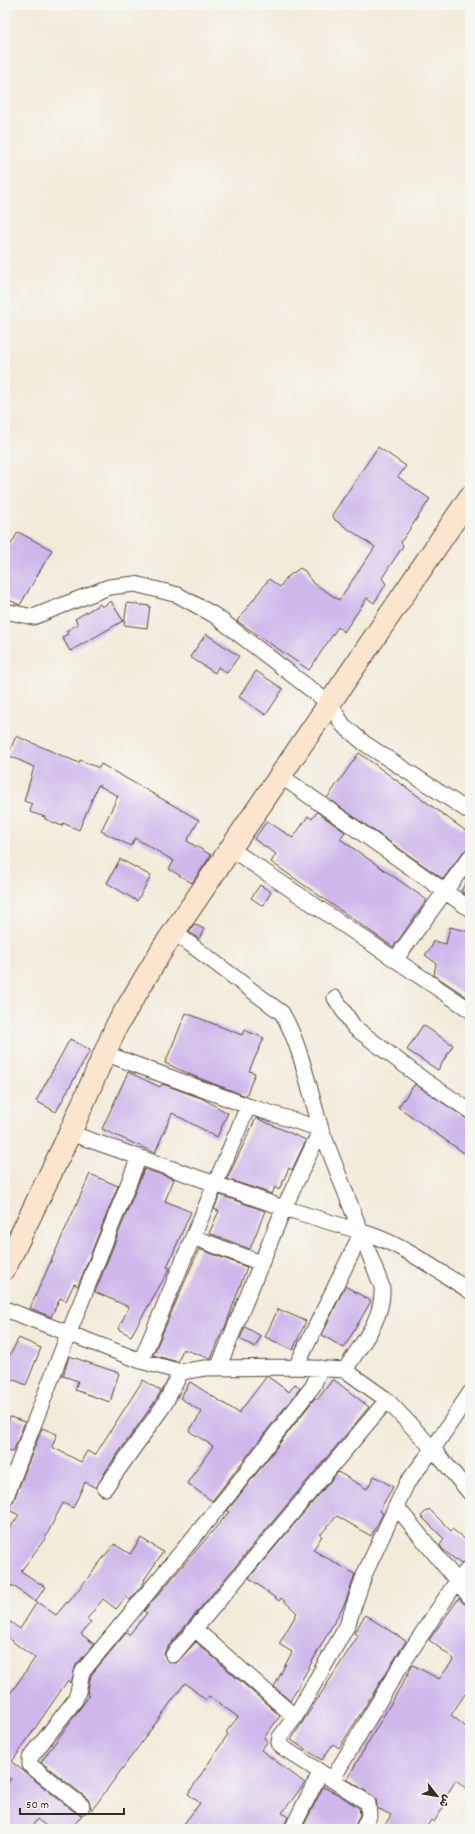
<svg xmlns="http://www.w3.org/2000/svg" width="475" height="1834" font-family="Dekko,'Playpen Sans Arabic',sans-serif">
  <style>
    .building { fill: #cfb7eb }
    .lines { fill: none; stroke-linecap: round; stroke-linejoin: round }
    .street-casing { stroke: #57473a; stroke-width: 17 }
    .secondary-casing { stroke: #57473a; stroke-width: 24 }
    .street { stroke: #fff; stroke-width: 15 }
    .secondary { stroke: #fbe5cf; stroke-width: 22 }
  </style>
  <rect width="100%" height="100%" fill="#f6f6f2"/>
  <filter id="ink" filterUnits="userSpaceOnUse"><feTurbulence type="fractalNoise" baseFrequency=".025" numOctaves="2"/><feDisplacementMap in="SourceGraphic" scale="8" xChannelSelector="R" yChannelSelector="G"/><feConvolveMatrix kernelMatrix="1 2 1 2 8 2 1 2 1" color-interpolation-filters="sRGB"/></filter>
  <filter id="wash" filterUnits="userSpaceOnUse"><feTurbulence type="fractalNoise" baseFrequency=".012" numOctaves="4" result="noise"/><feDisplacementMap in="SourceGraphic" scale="16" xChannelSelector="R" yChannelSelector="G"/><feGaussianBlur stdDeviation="0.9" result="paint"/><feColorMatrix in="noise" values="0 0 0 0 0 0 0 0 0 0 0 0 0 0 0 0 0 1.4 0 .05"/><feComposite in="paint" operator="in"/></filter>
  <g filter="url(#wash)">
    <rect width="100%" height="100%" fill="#f3ebda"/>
    <g id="blocks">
      <!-- building -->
      <path class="building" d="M378,447L406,466L398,477L430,499L401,542L403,546L382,578L386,584L374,603L367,598L344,632L338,627L309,670L237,621L269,579L280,587L286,578L300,568L305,571L312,582L339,600L375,547L335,520L332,515Z
        M18,532L52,550L20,605L5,598V555Z
        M111,601L123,621L70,651L62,637L68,634L66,631L78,624L75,619L100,604L102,607Z
        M127,603L150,606L147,628L124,625Z
        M206,634L239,656L227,673L218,667L215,673L190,657Z
        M256,671L283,689L266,715L239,697Z
        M16,736L79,763L80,760L99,768L101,764L199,820L187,841L211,855L192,883L169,869L174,861L135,838L131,846L101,831L118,796L98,785L79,830L63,823L62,826L45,819V817L30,812L32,804L24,801L34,767L8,755Z
        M359,753L470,834V848L463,852L443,879L327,798Z
        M317,812L345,832L340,839L427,900L393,947L271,862L276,854L254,839L267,821L293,838L308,816L312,819Z
        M120,859L151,876L137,901L107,883Z
        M470,877V898L461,891Z
        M260,885L271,892L263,906L251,898Z
        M194,924L204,929L199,939L189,932Z
        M450,927L470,932V999L434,975L436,963L425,955L432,946L433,941L446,944Z
        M186,1013L242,1035L244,1030L264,1038L249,1071L255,1073L246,1096L196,1077L165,1063Z
        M423,1025L453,1045L438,1070L407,1050Z
        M70,1039L90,1050L56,1112L36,1101Z
        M128,1072L160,1087L162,1084L201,1098L228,1113L217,1137L172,1113L155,1153L102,1129Z
        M415,1084L470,1121V1157L398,1107Z
        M256,1118L306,1140L292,1170L289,1168L279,1190L275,1187L272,1194L227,1179Z
        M144,1169L174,1179L165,1201L191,1212L167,1267L170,1268L131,1336L118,1329L129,1307L95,1292Z
        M90,1174L118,1186L78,1286L74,1284L66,1301L60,1298L51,1317L30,1308Z
        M220,1195L265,1211L250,1249L209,1233L219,1211L214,1209Z
        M199,1249L247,1267L224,1330L223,1329L211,1359L183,1349L178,1362L153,1355Z
        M345,1286L371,1301L344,1348L322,1335Z
        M278,1309L306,1321L293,1350L265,1337Z
        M245,1327L261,1336L255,1347L240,1339Z
        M19,1338L41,1348L26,1385L5,1376V1364Z
        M69,1356L119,1373L110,1402L75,1390L78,1381L63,1376Z
        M267,1376L289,1392L295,1384L300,1388L212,1501L187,1483L213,1446L189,1431L202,1412L180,1398L190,1382L239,1413Z
        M333,1379L369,1407L166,1649L164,1654L168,1662L176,1663L196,1642L280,1716L264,1738L268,1741L261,1750L305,1783L282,1813L288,1817L283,1829H180L200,1803L188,1794L228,1734L226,1732L238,1717L209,1696L206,1700L185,1683L92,1810L88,1799L41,1762L89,1696L87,1694L91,1675L126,1633L129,1635L147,1613L144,1611L229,1512L227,1511L315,1398L317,1400Z
        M143,1380L161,1391L156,1400L107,1469L96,1488L85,1482L73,1508L63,1503L44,1540L21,1571L45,1587L35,1602L12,1585L5,1595V1535L19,1515L6,1509L13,1502L42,1428L57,1434L52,1447L81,1462L87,1451L95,1455Z
        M10,1417L25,1422L13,1452L5,1449V1428Z
        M338,1472L367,1489L374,1476L393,1487L379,1511L383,1513L371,1536L337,1516L320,1535L322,1536L313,1550L355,1574L346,1601L290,1701L274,1687L292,1652L279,1644L297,1613L281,1598L279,1601L249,1578Z
        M429,1509L451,1531L452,1529L470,1543V1558L461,1564L442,1549L440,1545L444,1539L421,1516Z
        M141,1538L163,1552L144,1580L145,1581L130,1600L126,1597L116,1609L103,1599L87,1619L91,1622L81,1634L94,1644L76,1665L71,1683L68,1680L12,1762L76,1813L82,1815L71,1829H50L37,1819L30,1829H14L5,1822V1788L11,1779L5,1775V1701L35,1658L5,1636V1618L20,1629L37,1602L56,1615L67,1602L68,1603L114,1544L130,1554Z
        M459,1598L463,1603L470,1606V1698L465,1694L451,1715L470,1730V1792L456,1780L443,1801L446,1803L434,1822L431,1820L425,1829H382L391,1815L377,1808L376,1799L373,1796L347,1779L413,1665L439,1679L454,1659L429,1640Z
        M365,1615L406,1641L339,1748L333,1744L322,1760L291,1740L358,1636L354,1633Z
        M323,1787L339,1795L359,1808L360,1814L354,1829H302Z"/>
    </g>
  </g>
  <g filter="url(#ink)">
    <use href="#blocks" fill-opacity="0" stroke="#57473a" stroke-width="1"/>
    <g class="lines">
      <!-- street casing -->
      <g class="street-casing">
        <path id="street" d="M5,611L33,617L109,587L135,584L178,595L214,615L330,704L343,725L364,743L470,812
          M281,776L470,909
          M231,849L470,1010
          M174,932L282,1013C301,1045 310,1093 321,1129L284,1208L218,1368
          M395,960L470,857
          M335,998L354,1027L424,1080L470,1111
          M104,1053L248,1106L321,1129L382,1287C384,1319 361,1344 345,1370
          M70,1133L284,1208L362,1232L296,1367
          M362,1232C401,1243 436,1270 470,1291
          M193,1237L261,1263
          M5,1309L141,1361L181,1372L205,1368L296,1367L345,1370L387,1400L433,1449L470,1493
          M141,1361L248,1106
          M105,1488L164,1405L181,1372
          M5,1499L68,1335L139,1157
          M396,1506L470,1597
          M195,1629L295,1717
          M173,1655L387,1400
          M332,1780L396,1673L457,1581L470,1567
          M82,1806L30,1765V1758L75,1700C80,1690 79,1681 83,1671L227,1497L313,1386L321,1368
          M292,1829L320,1773
          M363,1829L369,1816L368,1803L282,1747L279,1743L280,1737L295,1717L347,1626L365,1573L407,1483L433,1449L470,1393"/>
      </g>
      <!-- secondary casing -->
      <g class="secondary-casing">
        <path id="secondary" d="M5,1268L70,1133L117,1025L163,948L470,497"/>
      </g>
      <!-- street -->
      <use href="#street" class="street"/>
      <!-- secondary -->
      <use href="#secondary" class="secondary"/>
    </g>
  </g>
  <!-- margin -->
  <rect width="475" height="1834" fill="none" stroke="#f6f6f2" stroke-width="20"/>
  <!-- north arrow -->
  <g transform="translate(437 1796) rotate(121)" stroke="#f6f6f2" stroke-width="3" paint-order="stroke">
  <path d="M0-3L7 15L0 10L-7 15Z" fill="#3b2a1e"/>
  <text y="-6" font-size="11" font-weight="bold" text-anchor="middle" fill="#3b2a1e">ش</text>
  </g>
  <!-- scale -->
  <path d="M20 1808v6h104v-6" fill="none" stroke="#3b2a1e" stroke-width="2"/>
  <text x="26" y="1808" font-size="12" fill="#3b2a1e" stroke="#f6f6f2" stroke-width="3" paint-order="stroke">50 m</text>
</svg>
